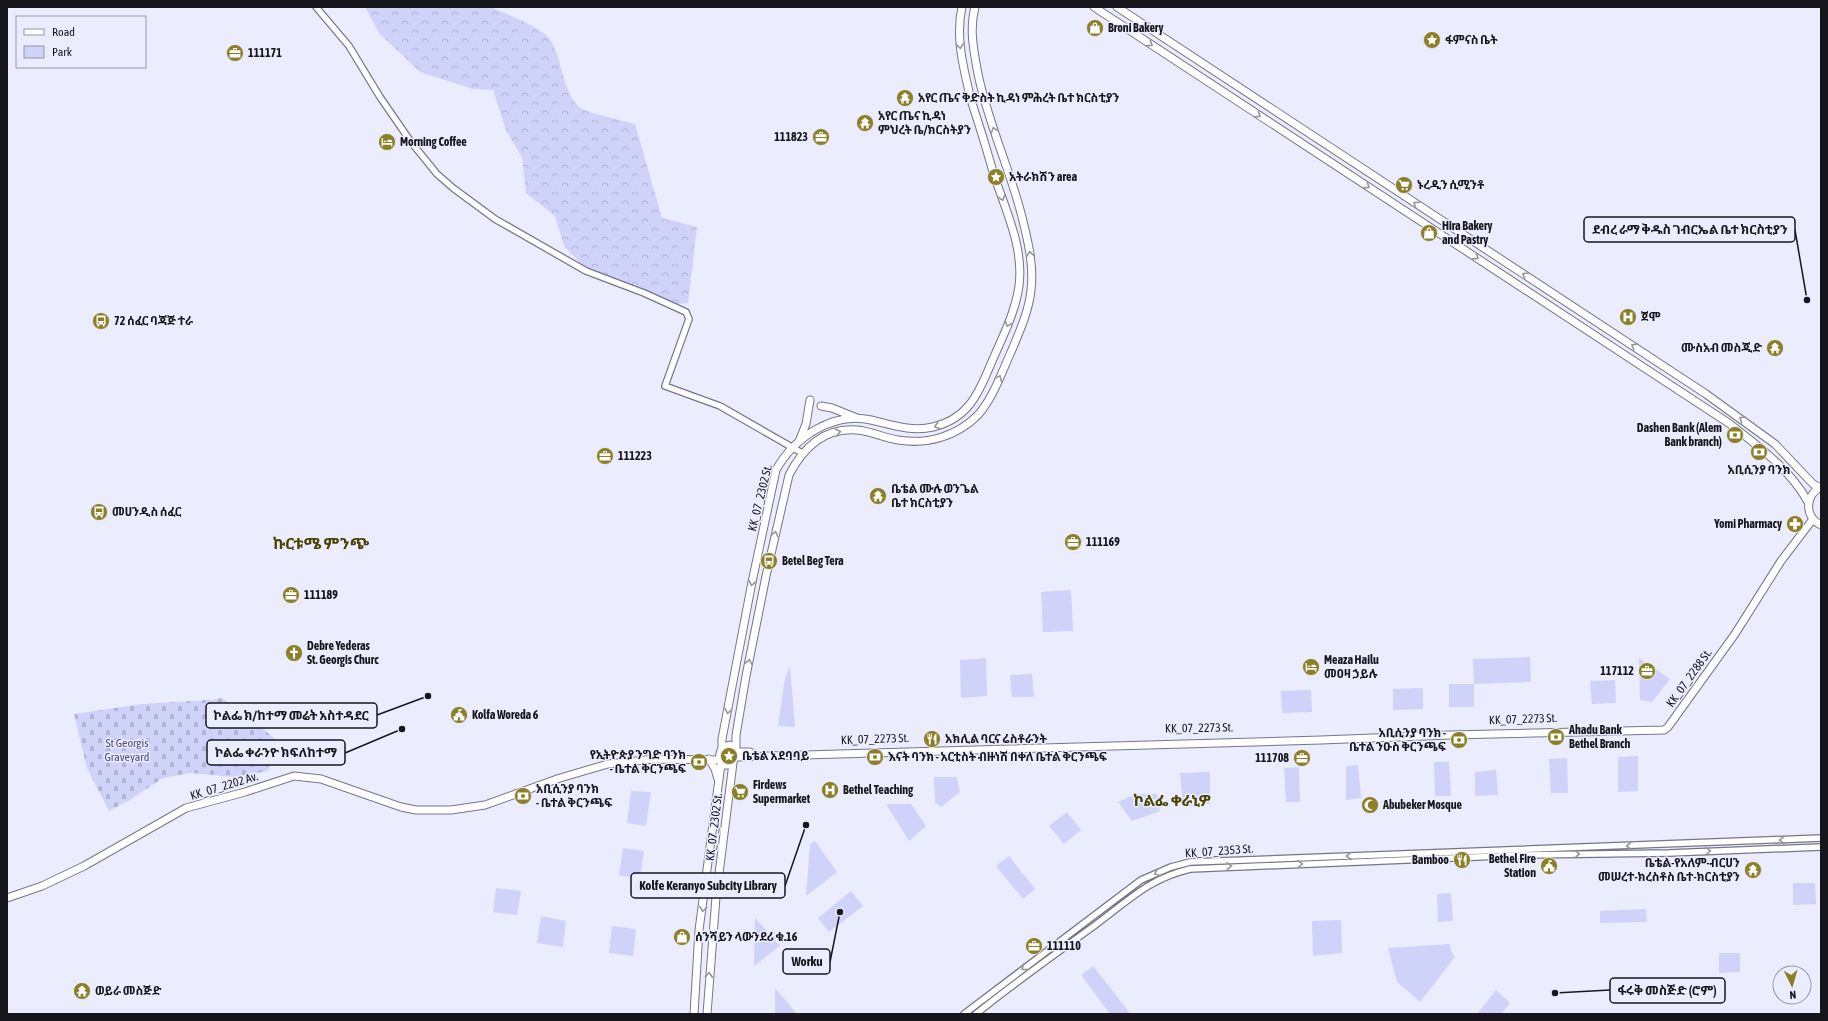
<svg xmlns="http://www.w3.org/2000/svg" width="1828" height="1021" font-family="'Asap Condensed','Noto Sans Ethiopic',sans-serif">
  <style>
    .forest { fill: url(#forest-crowns) }
    .cemetery { fill: url(#cemetery-stones) }
    .green { fill: #cfd2f9 }
    .lines { fill: none; stroke-linecap: round; stroke-linejoin: round }
    .tertiary-casing { stroke: #757686; stroke-width: 8 }
    .primary-casing { stroke: #757686; stroke-width: 9 }
    .trunk-casing { stroke: #757686; stroke-width: 9 }
    .tertiary { stroke: #fff; stroke-width: 5.5 }
    .primary { stroke: #fff; stroke-width: 7 }
    .trunk { stroke: #fff; stroke-width: 7 }
    .oneway { stroke: #969699 }
    .labels { text-anchor: middle; dominant-baseline: central; stroke-width: 3; stroke-linejoin: round; paint-order: stroke }
    .poi-label { font-size: 12px; font-weight: bold; fill: #16161c; stroke: #ebedff; text-anchor: start }
    .street-label { font-size: 12px; fill: #16161c; stroke: #ebedff }
    .park-label { font-size: 12px; fill: #4b4c81; stroke: #ebedff }
    .district-label { font-size: 16px; font-weight: bold; fill: #4b4300; stroke: #ebedff }
    .leader { fill: none; stroke: #16161c; stroke-width: 1.5 }
    .callout-dot { fill: #16161c; stroke: #ebedff; stroke-width: 1.5 }
    .callout { fill: #ebedff; stroke: #16161c; stroke-width: 1.5 }
    .callout-label { font-size: 13px; text-anchor: middle; font-weight: bold; fill: #16161c }
  </style>
  <defs>
    <pattern id="forest-crowns" width="20" height="18" patternUnits="userSpaceOnUse"><rect width="20" height="18" fill="#cfd2f9"/><path d="M2 6a3 3 0 1 1 6 0M12 15a3 3 0 1 1 6 0" fill="none" stroke="#b1b4d5"/></pattern>
    <pattern id="cemetery-stones" width="16" height="16" patternUnits="userSpaceOnUse"><rect width="16" height="16" fill="#cfd2f9"/><path d="M2 7V4a2 2 0 0 1 4 0v3zM10 15v-3a2 2 0 0 1 4 0v3z" fill="#b1b4d5"/></pattern>
  </defs>
  <rect width="100%" height="100%" fill="#ebedff"/>
  <!-- forest -->
  <path class="forest" d="M365,7H494L495,9C507,14 543,29 549,38C564,59 561,94 582,109C589,113 624,121 635,124L662,218L697,227L688,303L666,305L591,274L564,246L555,216L526,193L522,158L506,130L493,90L473,89L420,72L379,33Z"/>
  <!-- cemetery -->
  <path class="cemetery" d="M222,698C241,711 259,725 276,740L268,771L234,777L191,773L163,778L128,801L109,811L87,768L74,714L142,704L210,700Z"/>
  <!-- green -->
  <path class="green" d="M1071,590L1073,631L1043,632L1041,592Z
    M1530,657L1531,682L1474,684V707H1449V684H1474L1473,659Z
    M986,658L987,696L961,698L960,660Z
    M1639,658L1670,679L1652,702L1640,700Z
    M790,666L795,727L778,726L785,678Z
    M1032,674L1034,697H1012L1010,675Z
    M1615,680L1616,703L1592,704L1590,681Z
    M1423,688V709L1393,710V689Z
    M1311,690L1312,712L1282,713L1281,691Z
    M1638,756V791L1618,792V757Z
    M1567,758L1568,793H1551L1549,759Z
    M1434,762H1449L1451,796H1435Z
    M1358,765L1361,798L1346,800V766Z
    M1299,767L1300,802H1286L1284,768Z
    M1496,770L1498,795L1475,796V772Z
    M1210,772V804L1183,806L1180,773Z
    M934,777H957L960,792L941,807L935,802Z
    M631,791L651,792L646,826L627,823Z
    M1136,794H1157L1160,811L1132,821L1118,802Z
    M886,804H911L926,826L909,841Z
    M1067,812L1081,830L1064,844L1049,826Z
    M815,841L837,872L806,896L810,844Z
    M623,848L644,851L640,878L619,876Z
    M1009,856L1035,889L1023,899L996,866Z
    M1793,883H1815L1816,904L1793,905Z
    M496,888L521,891L517,915L493,912Z
    M851,891L863,906L829,932L818,918Z
    M1451,893L1453,921L1438,922L1437,894Z
    M1646,909L1647,922L1600,923V911Z
    M541,916L566,921L563,947L537,943Z
    M755,918L780,946L754,966Z
    M1341,920L1342,953L1313,956L1312,921Z
    M612,926L636,929L633,956L609,953Z
    M1450,944L1451,951L1455,957L1420,1002L1397,982L1388,948Z
    M1719,953H1740V972L1719,973Z
    M1093,966L1129,1012L1126,1014H1110L1081,975Z
    M775,988L797,1014H775Z
    M1496,990L1510,1003L1501,1014H1477Z"/>
  <g class="lines">
    <!-- tertiary casing -->
    <g class="tertiary-casing">
      <path id="tertiary" d="M316,7L349,46L380,97L411,142L437,174L453,188L495,219L586,271L644,293L686,312L689,319L665,386L720,406L802,453
        M964,1014L1141,880L1171,867L1190,862L1821,838
        M976,1014C1014,983 1054,955 1094,926C1128,901 1148,879 1190,869L1524,855L1669,853L1821,847"/>
    </g>
    <!-- primary casing -->
    <g class="primary-casing">
      <path id="primary" d="M821,406L832,408L857,418
        M800,439L806,424L810,400
        M722,748V739L752,582L776,470C794,438 832,411 871,420C892,425 912,432 933,427C967,419 978,395 990,366C1001,340 1015,314 1019,286C1024,248 1006,211 994,175C987,150 979,124 971,100C964,70 955,38 962,7
        M735,748L730,745L722,748C719,754 718,760 723,765H730L736,757V735L746,676L766,576L789,475C803,448 824,427 857,430C871,431 884,438 898,440C928,445 957,436 978,415C993,398 1002,372 1011,352C1019,333 1029,311 1031,290C1034,265 1028,241 1022,217C1010,169 988,123 978,74C974,52 969,30 975,7
        M736,752H750
        M736,757L1321,740L1450,735L1664,730L1668,727L1735,634L1781,561L1813,519
        M709,759L715,769L718,779
        M7,898L42,886L84,866L186,808L245,792L294,776L321,779L401,807L416,810H451L485,805L560,778L608,764L655,759L720,760
        M694,1014L699,930L721,764
        M707,1014L716,897L733,763"/>
    </g>
    <!-- trunk casing -->
    <g class="trunk-casing">
      <path id="trunk" d="M1094,7L1730,424C1759,447 1790,469 1808,502
        M1117,7L1706,394L1775,444L1813,484L1819,487
        M1821,487C1805,495 1804,517 1821,525"/>
    </g>
    <!-- tertiary -->
    <use href="#tertiary" class="tertiary"/>
    <!-- primary -->
    <use href="#primary" class="primary"/>
    <!-- trunk -->
    <use href="#trunk" class="trunk"/>
  </g>
  <!-- one-way arrows -->
  <defs><path id="oneway-chevron" d="M-2-3.5L2.5 0L-2 3.5" fill="none" stroke-width="1.6" stroke-linecap="round" stroke-linejoin="round"/></defs>
  <g class="oneway">
    <use href="#oneway-chevron" transform="translate(1150 44) rotate(32)"/>
    <use href="#oneway-chevron" transform="translate(960 46) rotate(84)"/>
    <use href="#oneway-chevron" transform="translate(1258 115) rotate(33)"/>
    <use href="#oneway-chevron" transform="translate(994 130) rotate(-109)"/>
    <use href="#oneway-chevron" transform="translate(1367 186) rotate(33)"/>
    <use href="#oneway-chevron" transform="translate(1002 198) rotate(71)"/>
    <use href="#oneway-chevron" transform="translate(1416 204) rotate(-146)"/>
    <use href="#oneway-chevron" transform="translate(1030 254) rotate(-97)"/>
    <use href="#oneway-chevron" transform="translate(1476 257) rotate(33)"/>
    <use href="#oneway-chevron" transform="translate(1525 275) rotate(-147)"/>
    <use href="#oneway-chevron" transform="translate(1008 324) rotate(110)"/>
    <use href="#oneway-chevron" transform="translate(1634 346) rotate(-148)"/>
    <use href="#oneway-chevron" transform="translate(999 378) rotate(-66)"/>
    <use href="#oneway-chevron" transform="translate(1742 419) rotate(-145)"/>
    <use href="#oneway-chevron" transform="translate(937 426) rotate(164)"/>
    <use href="#oneway-chevron" transform="translate(838 432) rotate(-12)"/>
    <use href="#oneway-chevron" transform="translate(775 534) rotate(-76)"/>
    <use href="#oneway-chevron" transform="translate(752 583) rotate(102)"/>
    <use href="#oneway-chevron" transform="translate(749 662) rotate(-78)"/>
    <use href="#oneway-chevron" transform="translate(728 711) rotate(100)"/>
    <use href="#oneway-chevron" transform="translate(1782 840) rotate(178)"/>
    <use href="#oneway-chevron" transform="translate(1629 846) rotate(178)"/>
    <use href="#oneway-chevron" transform="translate(1708 851) rotate(-3)"/>
    <use href="#oneway-chevron" transform="translate(1577 854) rotate(-3)"/>
    <use href="#oneway-chevron" transform="translate(1349 856) rotate(178)"/>
    <use href="#oneway-chevron" transform="translate(1300 864) rotate(-3)"/>
    <use href="#oneway-chevron" transform="translate(1229 866) rotate(-3)"/>
    <use href="#oneway-chevron" transform="translate(1157 873) rotate(157)"/>
    <use href="#oneway-chevron" transform="translate(703 909) rotate(98)"/>
    <use href="#oneway-chevron" transform="translate(1024 968) rotate(144)"/>
    <use href="#oneway-chevron" transform="translate(709 975) rotate(-86)"/>
  </g>
  <!-- icons -->
  <defs>
    <g id="shop-disc" transform="scale(0.9)"><circle r="9.5" fill="#8c7f26" stroke="#ebedff"/><path d="M-5-2.5h2.3a2.7 3.5 0 0 1 5.4 0H5L5.5 6h-11ZM-1.5-2.5h3a1.5 2.3 0 0 0-3 0Z" fill="#fff"/></g>
    <g id="sight-disc" transform="scale(0.9)"><circle r="9.5" fill="#8c7f26" stroke="#ebedff"/><path d="M0-6L1.8-2.2L6-1.7L2.9 1.2L3.7 5.4L0 3.3L-3.7 5.4L-2.9 1.2L-6-1.7L-1.8-2.2Z" fill="#fff"/></g>
    <g id="office-disc" transform="scale(0.9)"><circle r="9.5" fill="#8c7f26" stroke="#ebedff"/><path d="M-6-3h4V-5.5h4V-3h4V5H-6ZM-1-4.5V-3h2v-1.5ZM-6 0V1H6V0Z" fill="#fff"/></g>
    <g id="temple-disc" transform="scale(0.9)"><circle r="9.5" fill="#8c7f26" stroke="#ebedff"/><path d="M0-6L5-2H3V0L6.5 2.5H4V6H1.5V3h-3V6H-4V2.5H-6.5L-3 0V-2H-5Z" fill="#fff"/></g>
    <g id="hotel-disc" transform="scale(0.9)"><circle r="9.5" fill="#8c7f26" stroke="#ebedff"/><path d="M-6-4.5h1.5V1H6V5H4.5V3h-9V5H-6ZM-4 0a1.8 1.8 0 1 1 3.6 0ZM.5 0V-2.5h3Q6-2.5 6 0Z" fill="#fff"/></g>
    <g id="supermarket-disc" transform="scale(0.9)"><circle r="9.5" fill="#8c7f26" stroke="#ebedff"/><path d="M-6-5.5h2.5l.6 2H6L4.5 2H-2.5L-4.4-4H-6ZM-1.5 3.2a1.3 1.3 0 1 0 .1 0ZM3 3.2a1.3 1.3 0 1 0 .1 0Z" fill="#fff"/></g>
    <g id="hospital-disc" transform="scale(0.9)"><circle r="9.5" fill="#8c7f26" stroke="#ebedff"/><path d="M-5-5h3v3.5h4V-5h3V5h-3V1.5h-4V5h-3Z" fill="#fff"/></g>
    <g id="bus-disc" transform="scale(0.9)"><circle r="9.5" fill="#8c7f26" stroke="#ebedff"/><path d="M-5-6H5V4H4V6H2V4H-2V6H-4V4H-5ZM-3.5-4V0h7V-4ZM-3.5 1.2v1.5H-2V1.2ZM2 1.2v1.5H3.5V1.2Z" fill="#fff"/></g>
    <g id="bank-disc" transform="scale(0.9)"><circle r="9.5" fill="#8c7f26" stroke="#ebedff"/><path d="M-6-4H6V4H-6ZM0-2.3a2.3 2.3 0 1 0 0 4.6a2.3 2.3 0 1 0 0-4.6Z" fill="#fff"/></g>
    <g id="pharmacy-disc" transform="scale(0.9)"><circle r="9.5" fill="#8c7f26" stroke="#ebedff"/><path d="M-2-6h4v4h4v4h-4v4h-4v-4h-4v-4h4Z" fill="#fff"/></g>
    <g id="church-disc" transform="scale(0.9)"><circle r="9.5" fill="#8c7f26" stroke="#ebedff"/><path d="M-1.2-6h2.4v3.5h3.3v2.4h-3.3V6h-2.4V-.1h-3.3v-2.4h3.3Z" fill="#fff"/></g>
    <g id="civic-disc" transform="scale(0.9)"><circle r="9.5" fill="#8c7f26" stroke="#ebedff"/><path d="M-.6-6.5H3V-4.5H.6V-3L4-1V1h2V6H-6V1h2V-1L-.6-3ZM-1.2 2.5V6h2.4V2.5Z" fill="#fff"/></g>
    <g id="restaurant-disc" transform="scale(0.9)"><circle r="9.5" fill="#8c7f26" stroke="#ebedff"/><path d="M-5-6h1v4h1v-4h1v4h1v-4h1v5L-1.5 .5V6h-2V.5L-5-1ZM5-6V6H3V1.5H1.5Q1.5-4 5-6Z" fill="#fff"/></g>
    <g id="mosque-disc" transform="scale(0.9)"><circle r="9.5" fill="#8c7f26" stroke="#ebedff"/><path d="M3.5-4.9A6 6 0 1 0 3.5 4.9A5 5 0 1 1 3.5-4.9Z" fill="#fff"/></g>
  </defs>
  <g fill-rule="evenodd">
    <use href="#shop-disc" x="1095" y="28"/>
    <use href="#sight-disc" x="1432" y="40"/>
    <use href="#office-disc" x="235" y="53"/>
    <use href="#temple-disc" x="905" y="98"/>
    <use href="#temple-disc" x="865" y="123"/>
    <use href="#office-disc" x="821" y="137"/>
    <use href="#hotel-disc" x="387" y="142"/>
    <use href="#sight-disc" x="996" y="177"/>
    <use href="#supermarket-disc" x="1404" y="185"/>
    <use href="#shop-disc" x="1429" y="233"/>
    <use href="#hospital-disc" x="1628" y="317"/>
    <use href="#bus-disc" x="101" y="321"/>
    <use href="#temple-disc" x="1775" y="348"/>
    <use href="#bank-disc" x="1735" y="435"/>
    <use href="#bank-disc" x="1759" y="452"/>
    <use href="#office-disc" x="605" y="456"/>
    <use href="#temple-disc" x="878" y="496"/>
    <use href="#bus-disc" x="99" y="512"/>
    <use href="#pharmacy-disc" x="1795" y="524"/>
    <use href="#office-disc" x="1073" y="542"/>
    <use href="#bus-disc" x="769" y="561"/>
    <use href="#office-disc" x="291" y="595"/>
    <use href="#church-disc" x="294" y="653"/>
    <use href="#hotel-disc" x="1311" y="667"/>
    <use href="#office-disc" x="1647" y="671"/>
    <use href="#civic-disc" x="459" y="715"/>
    <use href="#bank-disc" x="1556" y="737"/>
    <use href="#restaurant-disc" x="932" y="739"/>
    <use href="#bank-disc" x="1459" y="740"/>
    <use href="#sight-disc" x="729" y="756"/>
    <use href="#bank-disc" x="875" y="757"/>
    <use href="#office-disc" x="1302" y="758"/>
    <use href="#bank-disc" x="699" y="762"/>
    <use href="#hospital-disc" x="830" y="790"/>
    <use href="#supermarket-disc" x="740" y="792"/>
    <use href="#bank-disc" x="523" y="796"/>
    <use href="#mosque-disc" x="1370" y="805"/>
    <use href="#restaurant-disc" x="1462" y="860"/>
    <use href="#civic-disc" x="1549" y="866"/>
    <use href="#temple-disc" x="1753" y="870"/>
    <use href="#shop-disc" x="682" y="937"/>
    <use href="#office-disc" x="1034" y="946"/>
    <use href="#temple-disc" x="82" y="991"/>
  </g>
  <g class="labels">
    <!-- poi labels -->
    <g class="poi-label">
      <text x="1108" y="28">Broni Bakery</text>
      <text x="1445" y="40">ፋምናስ ቤት</text>
      <text x="248" y="53">111171</text>
      <text x="918" y="98">አየር ጤና ቅድስት ኪዳነ ምሕረት ቤተ ክርስቲያን</text>
      <text x="878" y="116">አየር ጤና ኪዳነ<tspan x="878" dy="14">ምህረት ቤ/ክርስትያን</tspan></text>
      <text x="808" y="137" text-anchor="end">111823</text>
      <text x="400" y="142">Morning Coffee</text>
      <text x="1009" y="177">አትራክሽን area</text>
      <text x="1417" y="185">ኑረዲን ሲሚንቶ</text>
      <text x="1442" y="226">Hira Bakery<tspan x="1442" dy="14">and Pastry</tspan></text>
      <text x="1641" y="317">ጀሞ</text>
      <text x="114" y="321">72 ሰፈር ባጃጅ ተራ</text>
      <text x="1762" y="348" text-anchor="end">ሙስአብ መስጂድ</text>
      <text x="1722" y="428" text-anchor="end">Dashen Bank (Alem<tspan x="1722" dy="14">Bank branch)</tspan></text>
      <text x="618" y="456">111223</text>
      <text x="1759" y="470" text-anchor="middle">አቢሲንያ ባንክ</text>
      <text x="891" y="489">ቤቴል ሙሉ ወንጌል<tspan x="891" dy="14">ቤተ ክርስቲያን</tspan></text>
      <text x="112" y="512">መሀንዲስ ሰፈር</text>
      <text x="1782" y="524" text-anchor="end">Yomi Pharmacy</text>
      <text x="1086" y="542">111169</text>
      <text x="782" y="561">Betel Beg Tera</text>
      <text x="304" y="595">111189</text>
      <text x="307" y="646">Debre Yederas<tspan x="307" dy="14">St. Georgis Churc</tspan></text>
      <text x="1324" y="660">Meaza Hailu<tspan x="1324" dy="14">መዐዛ ኃይሉ</tspan></text>
      <text x="1634" y="671" text-anchor="end">117112</text>
      <text x="472" y="715">Kolfa Woreda 6</text>
      <text x="1569" y="730">Ahadu Bank<tspan x="1569" dy="14">Bethel Branch</tspan></text>
      <text x="1446" y="733" text-anchor="end">አቢሲንያ ባንክ -<tspan x="1446" dy="14">ቤተል ንዑስ ቅርንጫፍ</tspan></text>
      <text x="945" y="739">አክሊል ባርና ሬስቶራንት</text>
      <text x="686" y="755" text-anchor="end">የኢትዮጵያ ንግድ ባንክ<tspan x="686" dy="14">- ቤተል ቅርንጫፍ</tspan></text>
      <text x="742" y="756">ቤቴል አደባባይ</text>
      <text x="888" y="757">እናት ባንክ - አርቲስት ብዙነሽ በቀለ ቤተል ቅርንጫፍ</text>
      <text x="1289" y="758" text-anchor="end">111708</text>
      <text x="753" y="785">Firdews<tspan x="753" dy="14">Supermarket</tspan></text>
      <text x="536" y="789">አቢሲንያ ባንክ<tspan x="536" dy="14">- ቤተል ቅርንጫፍ</tspan></text>
      <text x="843" y="790">Bethel Teaching</text>
      <text x="1383" y="805">Abubeker Mosque</text>
      <text x="1536" y="859" text-anchor="end">Bethel Fire<tspan x="1536" dy="14">Station</tspan></text>
      <text x="1449" y="860" text-anchor="end">Bamboo</text>
      <text x="1740" y="863" text-anchor="end">ቤቴል-የአለም-ብርሀን<tspan x="1740" dy="14">መሠረተ-ክረስቶስ ቤተ-ክርስቲያን</tspan></text>
      <text x="695" y="937">ሰንሻይን ላውንደሪ ቁ.16</text>
      <text x="1047" y="946">111110</text>
      <text x="95" y="991">ወይራ መስጅድ</text>
    </g>
    <!-- street labels -->
    <g class="street-label">
      <text transform="translate(760 498) rotate(-76)">KK_07_2302 St.</text>
      <text transform="translate(1689 678) rotate(-54)">KK_07_2288 St.</text>
      <text transform="translate(1523 719) rotate(-2)">KK_07_2273 St.</text>
      <text transform="translate(1199 728) rotate(-1)">KK_07_2273 St.</text>
      <text transform="translate(875 739) rotate(-2)">KK_07_2273 St.</text>
      <text transform="translate(224 786) rotate(-17)">KK_07_2202 Av.</text>
      <text transform="translate(714 827) rotate(-83)">KK_07_2302 St.</text>
      <text transform="translate(1219 851) rotate(-4)">KK_07_2353 St.</text>
    </g>
    <!-- park labels -->
    <g class="park-label">
      <text x="127" y="743">St Georgis<tspan x="127" dy="14">Graveyard</tspan></text>
    </g>
    <!-- district labels -->
    <g class="district-label">
      <text x="321" y="543">ኩርቱሜ ምንጭ</text>
      <text x="1172" y="800">ኮልፌ ቀራኒዎ</text>
    </g>
  </g>
  <!-- callouts -->
  <path class="leader" d="M1807 300L1795 230M428 696L377 715M402 729L345 753M806 825L785 886M840 912L830 962M1555 993L1610 990"/>
  <g class="callout-dot">
    <circle cx="1807" cy="300" r="4"/>
    <circle cx="428" cy="696" r="4"/>
    <circle cx="402" cy="729" r="4"/>
    <circle cx="806" cy="825" r="4"/>
    <circle cx="840" cy="912" r="4"/>
    <circle cx="1555" cy="993" r="4"/>
  </g>
  <g class="callout">
    <rect x="1584" y="217" width="211" height="25" rx="4"/>
    <rect x="206" y="703" width="171" height="25" rx="4"/>
    <rect x="207" y="740" width="138" height="25" rx="4"/>
    <rect x="631" y="873" width="154" height="25" rx="4"/>
    <rect x="783" y="949" width="47" height="25" rx="4"/>
    <rect x="1610" y="978" width="115" height="25" rx="4"/>
  </g>
  <g class="callout-label">
    <text x="1690" y="234">ደብረ ራማ ቅዱስ ገብርኤል ቤተ ክርስቲያን</text>
    <text x="291" y="720">ኮልፌ ክ/ከተማ መሬት አስተዳደር</text>
    <text x="276" y="757">ኮልፌ ቀራንዮ ክፍለከተማ</text>
    <text x="708" y="890">Kolfe Keranyo Subcity Library</text>
    <text x="807" y="966">Worku</text>
    <text x="1667" y="995">ፋሩቅ መስጅድ (ሮም)</text>
  </g>
  <!-- border -->
  <rect width="1828" height="1021" fill="none" stroke="#16161c" stroke-width="16"/>
  <!-- legend -->
  <rect x="16" y="16" width="130" height="52" fill="#ebedff" stroke="#9697a4"/>
  <rect x="24" y="29" width="20" height="6" fill="#ffffff" stroke="#9697a4"/>
  <text x="52" y="36" font-size="12" fill="#16161c">Road</text>
  <rect x="24" y="46" width="20" height="12" fill="#cfd2f9" stroke="#9697a4"/>
  <text x="52" y="56" font-size="12" fill="#16161c">Park</text>
  <!-- north arrow -->
  <g transform="translate(1792 985) rotate(175)"><circle r="19" fill="#ebedff" stroke="#9697a4"/>
  <path d="M0-3L7 15L0 10L-7 15Z" fill="#8c7f26"/>
  <text y="-6" font-size="11" font-weight="bold" text-anchor="middle" fill="#16161c">N</text>
  </g>
</svg>
